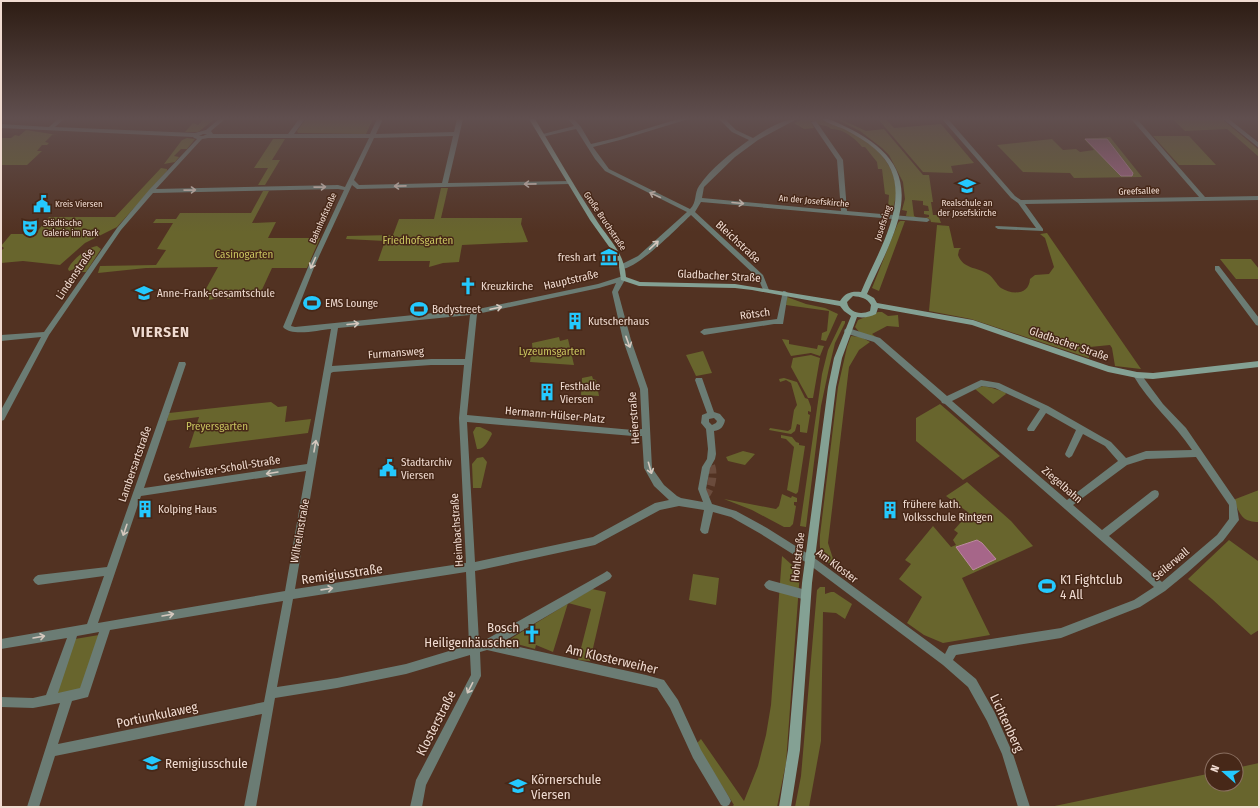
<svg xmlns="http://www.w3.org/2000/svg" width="1260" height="808" font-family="'Fira Sans Condensed',sans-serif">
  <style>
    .green { fill: #68652d }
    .water { fill: #a66689; stroke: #bc899f }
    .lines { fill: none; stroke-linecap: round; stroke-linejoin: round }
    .minor-tunnel { stroke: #6a4b3c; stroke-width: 8; stroke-dasharray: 8 4; stroke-linecap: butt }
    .minor { fill: #6b7c74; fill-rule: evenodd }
    .secondary { fill: #84a194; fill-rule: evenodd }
    .oneway { stroke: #d5c8be }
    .labels { text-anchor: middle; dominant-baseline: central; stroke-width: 3; stroke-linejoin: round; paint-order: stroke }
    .far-street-label { font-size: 9px; fill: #f0dbd1; stroke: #472818 }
    .far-poi-label { font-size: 9px; fill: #f0dbd1; stroke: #472818; text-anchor: start }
    .park-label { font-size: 11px; fill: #c8c45f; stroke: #472818 }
    .street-label { font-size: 11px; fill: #f0dbd1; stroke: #472818 }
    .poi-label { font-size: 11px; fill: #f0dbd1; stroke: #472818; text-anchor: start }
    .near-street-label { font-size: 13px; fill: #f0dbd1; stroke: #472818 }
    .near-poi-label { font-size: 13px; fill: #f0dbd1; stroke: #472818; text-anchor: start }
    .district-label { font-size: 15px; font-weight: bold; letter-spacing: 1px; fill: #f0dbd1; stroke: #472818 }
  </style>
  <rect width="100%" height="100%" fill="#523222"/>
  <!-- green -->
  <path class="green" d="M204,119H215L198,132H185L193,123L198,125Z
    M306,119H373L366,134L298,133L297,131Z
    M800,119C805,119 813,118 818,119C851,126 892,151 896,187C897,194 895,201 893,208L888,207L889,195L885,194L882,169H878L877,162L865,147H862C856,139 843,128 831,129C827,124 819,127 815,121H810L814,128L804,129L794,123L802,120Z
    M836,119H840L866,131L884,129L923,175H929L933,202H931L933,215H938L941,223L931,222L930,219L925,218L929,217V215L924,214V211H929L928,206L923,205V201L912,200L914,216L918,218L906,216L907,211L902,210L905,199L903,182L889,155L882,148L860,131Z
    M878,119H886L894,128L941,124L974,163L951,166L953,173L923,172Z
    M1173,119H1222L1259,150V157L1227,129L1185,131Z
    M26,130L58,135L53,134L45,142L49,143L47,145H42L37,151H42L27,165H1V138H11L15,135L19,136Z
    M1153,136H1189L1216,165H1179Z
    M1110,137L1142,177L1074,178L1070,173L1023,172L997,145L1052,139L1063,150L1076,149L1080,152L1094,150L1084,139Z
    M187,138L195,139L187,149H181L174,156L179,157L175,162L164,164L182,140Z
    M273,139H285L272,160H280L265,185H258L268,168H254Z
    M161,168L167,169V171L117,227L85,243L60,265L23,261L1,263V251L4,248L1,246L11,234H35L49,217H115Z
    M441,188H448L441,218H522L521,224L528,242L462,245L459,262L443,263L429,267L430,261H378L385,241L346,239L347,236L393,235L399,219H434Z
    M263,191H269L252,223L276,222L268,238H320L307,268H272L260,294L227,299V296L209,300V296H202L218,267L146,268L98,273L100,266L156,265L166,250L157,249L173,223H153L156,219H176L180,213H251Z
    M900,221H905L879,291L872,288L898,223Z
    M937,225L949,226L954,248H961L959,250L958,255C963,269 977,267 988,274C994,278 996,284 1001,288C1012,295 1029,295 1030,279L1035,275L1049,274L1054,267L1045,238L1040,234L1047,233L1141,369L1115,366L1112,348L1110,345L1090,347L1089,358L971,319L929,311Z
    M97,246L101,249L86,272H79L77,268L69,271L68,269C72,260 86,248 97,246Z
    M1220,259H1251L1259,269V279H1236Z
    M787,297L806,304L825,308L838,314L826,341L821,340L822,333L827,331L829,311L786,305Z
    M878,312H882L888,316L898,315L899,327L887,326L872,334L876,337L861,334L855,327L858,320Z
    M842,321H845V323L835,343L829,368L821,406L806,527L800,526L822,374L828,350Z
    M851,336L861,337L870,342L859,350L849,367L828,543L835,565L839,568L837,570C821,557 819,555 820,535L838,387L847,347Z
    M559,337L560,341L568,339L574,365L530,362L531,355H533L532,343Z
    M782,339L789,340V344L817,349L818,345L824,346L820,356L811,353L791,356Z
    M703,351L712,373L696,376L686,355Z
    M811,355L820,358L813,398H808L791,367L793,358Z
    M592,376L593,379L596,380L599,396L581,395L582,378Z
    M784,378L797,382L805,398L808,399L811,407V412L808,411V414L810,415L807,433L800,432V425L797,424L795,431L791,434L769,430L770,428L788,431L791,429L794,410L797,405L791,383L786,380L780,382L779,379Z
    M983,386L992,388L1005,392L1006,394C1001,397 998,401 993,404L975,389Z
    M271,402L278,407L287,406L285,422L311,419L308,433L189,448L199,417L167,421L169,413Z
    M940,404L1000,456L963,480L916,441V418Z
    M476,427H480L491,432L492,434C489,440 484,450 477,449L473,432Z
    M781,435L792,437L796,442L799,443V445L805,446L798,492L796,494L787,490L794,447L786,439L781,438Z
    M743,451L755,454L745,465L728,461L726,457Z
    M483,457L487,462L481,488H473L472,464L477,458Z
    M967,482L1011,521L1033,546L962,578L990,635L943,643L924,635L907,623L922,597L899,579L911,564L905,560L933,526L951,547L956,545L953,540L958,533L954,530L969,513L946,496Z
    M1259,490V522C1241,522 1241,514 1233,500Z
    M782,494L791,498L792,496L797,498V502H794V505L796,506L793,524L790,527H784L752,510L724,499L776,509L779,506Z
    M1229,540L1258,561L1259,560V630L1251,635L1212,599L1188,579Z
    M782,556L800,572L786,763L777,807H731L734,805L696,744L701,739L744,801L758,766L766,735L771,705Z
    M693,574L719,578L716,605L689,600Z
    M820,587H825V594L831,592H834L852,604L845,619L836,613L823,612L821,741L809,807H795L801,776L817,590Z
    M592,589L606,592L590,661L578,660L591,609L568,603L553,652L536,645L535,649L510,642L512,638C539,621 565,605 592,589Z
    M99,635L81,690L55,694L75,639Z
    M1259,763V807H1050L1212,773V784H1236V768Z"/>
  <!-- water -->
  <path class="water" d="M1085,139H1107L1133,173L1132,176H1121Z
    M977,540L982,543L996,559L973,570L956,547Z"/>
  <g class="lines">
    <!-- minor-tunnel -->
    <path class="minor-tunnel" d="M705,496C712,489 715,472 710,463"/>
    <!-- minor -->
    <path class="minor" d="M58,119H64L55,127L195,133L206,130L219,119H225L211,131L213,134H288L299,119H305L294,134H370L377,119H383L376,134L454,132L457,119H463L448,183L571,181V183L569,184L357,189L352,185L315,265L291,326L295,327L483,308L598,284L623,276H625L626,278L618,292L631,340L648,389L652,468L664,485L677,496L681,498L703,502L698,489L702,467L707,459L708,449L706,429L701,423L702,415L707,413L695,380L696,378H702L714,412L720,414L725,420C724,426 721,430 714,431L716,454L715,459L710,468L706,489L712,504L736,511L767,528L813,557L945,654L949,646L953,645L1061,628L1134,600L1154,587L945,404L942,403L941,401L874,342L845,333L844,331L845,329L848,328L880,338L947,396L981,380L999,383L1048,406L1111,442L1126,458L1146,451L1192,450C1174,423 1149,403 1133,375L1134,373H1140L1163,404L1186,428L1236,501L1239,520L1223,541L1187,573L1165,591L1140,607L1061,638L956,655L953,660L976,679L995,713L1013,754L1030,807H1018L1002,754L987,721L968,687L943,665L807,563L761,534L731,517L713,512L708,533L705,534L702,533L700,530L704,510L679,506L660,510L595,545L475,571L479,642L485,640L604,573L607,571L610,573L612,576L610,579L501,643L646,675L664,680L678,700L701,750L729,797L731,801L729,805L725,807L721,805L693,758L670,708L657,688L487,650L480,652L481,676L426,785L422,807H410L416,780L471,675L470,655L406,674L337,688L275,698L256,807H244L262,714L55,756L39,807H27L60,703L33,708L1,707V697L33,698L46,695L67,638L1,649V639L87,624L104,576L38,585L35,583L33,580L35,577L38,575L107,567L179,362H185L186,364L144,488L307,464L331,329C318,330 292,337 283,327L309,265L344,190L338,189L153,193L121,230L49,335L4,420L1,421V410L41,337L1,341V335L44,332L117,228L149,190L197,139L194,138L193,137L1,128V124L49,127ZM203,134H207L203,136H199ZM453,136L442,183L359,185L354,180L374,138ZM208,138H369L345,187L338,185L156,189L202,139ZM616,283L612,292L623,340L640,389L642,429L633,430L467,415L477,314L599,288ZM470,315L465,359H431L332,366L338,328ZM431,365H464L459,418L466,563L295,589L331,373L333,372ZM982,386L995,388L1040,409L1028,427L1027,429L1028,431H1034L1046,413L1076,430L1065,454L1066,456L1069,458L1072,456L1083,434L1105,446L1118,461L1067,500L952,401ZM714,418L717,421L716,423L712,425L709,422V419ZM467,422L633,436H642L644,468L654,486L669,500L655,503L593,537L475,562ZM1196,457L1229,505V519L1217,535L1162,582L1109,536L1158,497L1159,494L1158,491L1155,490L1152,491L1102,530L1073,505L1127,465L1146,459ZM306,471L285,591L98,623L141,496ZM466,572L469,645L406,664L337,678L277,687L293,599ZM283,601L264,702L58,744L72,701L88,697L110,630ZM99,632L80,688L58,693L77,636Z
      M568,119H574L581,127L591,144L616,138L678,119H686L685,120L620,140L593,147L609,169L690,209C697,203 694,193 699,186C711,168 731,153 749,140L732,132L719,119H725L736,130L753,138C766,130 781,119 797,119L758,140L735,157L704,187L702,198L841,211L837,160L811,122L816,121L843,160L847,211L927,218L930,220L927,222L701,202L695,212L763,275L769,290L768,292H764L758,278L691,215C678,227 636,271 620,269V265L638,256L687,212L605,171L595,159L576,129L542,137L539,135L574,126Z
      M942,119H948L1015,196L1021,200L1199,197L1131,119H1137L1205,197L1259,196V200L1025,204L1043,229V231L998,229L995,227L996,226L1036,228L1018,203L1011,198Z
      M1223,119H1229L1259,143V148Z
      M1215,266H1219L1259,318V326L1256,325L1215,270Z
      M783,291H785L788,293L783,324H774L704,335L700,332L704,329L777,319Z
      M769,580L806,590L809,592L811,595L809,598L806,600L769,590L766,588L764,585L766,582Z"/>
    <!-- secondary -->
    <path class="secondary" d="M529,119H535C555,152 574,186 595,218C608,239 624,251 626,277L640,282L735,284L840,301C845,293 851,291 861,292C878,250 921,188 875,149C866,141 855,135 844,129C837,126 828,124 822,119H829C887,144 919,171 892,238C885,257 875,275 867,294L874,298L877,303L973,320L1109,366L1137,372L1153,373L1259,361V367L1153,379L1137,378L1108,372L972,325L878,308L876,314C870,317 864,318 857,317L842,358L836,387L812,583L800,750L791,807H779L788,750L802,583L828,387L834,358L851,316L844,311L840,306L752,290L735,288L639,286L621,280L619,267L615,255L590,220ZM853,296C861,297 867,298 871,305L870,311C861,315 849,313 847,302Z"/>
  </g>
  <!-- one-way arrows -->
  <defs><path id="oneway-shaft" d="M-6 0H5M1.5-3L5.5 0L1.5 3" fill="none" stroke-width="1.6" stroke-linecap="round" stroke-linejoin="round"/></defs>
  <g class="oneway">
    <use href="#oneway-shaft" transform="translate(530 184) rotate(179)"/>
    <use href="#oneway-shaft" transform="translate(400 186) rotate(179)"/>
    <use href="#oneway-shaft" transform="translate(320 187) rotate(-1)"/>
    <use href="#oneway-shaft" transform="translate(190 190) rotate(-1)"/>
    <use href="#oneway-shaft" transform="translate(655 195) rotate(-155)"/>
    <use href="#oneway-shaft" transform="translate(738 203) rotate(5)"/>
    <use href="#oneway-shaft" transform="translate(654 245) rotate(-43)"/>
    <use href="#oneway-shaft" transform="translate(313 263) rotate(114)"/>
    <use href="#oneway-shaft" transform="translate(496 308) rotate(-12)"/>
    <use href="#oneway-shaft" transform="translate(353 324) rotate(-5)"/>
    <use href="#oneway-shaft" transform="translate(628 342) rotate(70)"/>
    <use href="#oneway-shaft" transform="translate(315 446) rotate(-80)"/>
    <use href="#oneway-shaft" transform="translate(650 468) rotate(74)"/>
    <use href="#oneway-shaft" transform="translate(272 473) rotate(171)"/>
    <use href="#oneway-shaft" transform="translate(125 530) rotate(109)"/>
    <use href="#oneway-shaft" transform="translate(327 589) rotate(-8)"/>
    <use href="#oneway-shaft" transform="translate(168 615) rotate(-10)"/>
    <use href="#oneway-shaft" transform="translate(39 637) rotate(-10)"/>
    <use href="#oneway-shaft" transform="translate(470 688) rotate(117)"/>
  </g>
  <!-- sky -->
  <linearGradient id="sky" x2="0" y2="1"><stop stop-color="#2d1c13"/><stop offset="0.51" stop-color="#604f4f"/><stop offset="1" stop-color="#604f4f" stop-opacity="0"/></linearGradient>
  <rect width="1260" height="232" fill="url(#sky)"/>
  <!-- icons -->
  <defs>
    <g id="school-bare" transform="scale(1.38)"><path d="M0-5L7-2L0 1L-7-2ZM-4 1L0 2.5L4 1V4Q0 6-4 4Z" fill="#24c9fe" stroke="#472818" stroke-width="2.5" paint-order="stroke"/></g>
    <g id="civic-bare" transform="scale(1.38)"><path d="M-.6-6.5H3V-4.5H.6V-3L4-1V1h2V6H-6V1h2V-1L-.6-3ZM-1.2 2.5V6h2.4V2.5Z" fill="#24c9fe" stroke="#472818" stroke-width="2.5" paint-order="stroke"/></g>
    <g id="theatre-bare" transform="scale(1.38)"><path d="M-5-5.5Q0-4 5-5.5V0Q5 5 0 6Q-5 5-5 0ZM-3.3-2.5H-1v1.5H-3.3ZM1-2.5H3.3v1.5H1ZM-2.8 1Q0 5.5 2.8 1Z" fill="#24c9fe" stroke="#472818" stroke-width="2.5" paint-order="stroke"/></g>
    <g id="museum-bare" transform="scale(1.38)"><path d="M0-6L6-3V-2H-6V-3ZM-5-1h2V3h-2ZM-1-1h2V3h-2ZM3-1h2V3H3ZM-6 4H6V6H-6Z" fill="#24c9fe" stroke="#472818" stroke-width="2.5" paint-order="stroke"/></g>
    <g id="church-bare" transform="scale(1.38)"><path d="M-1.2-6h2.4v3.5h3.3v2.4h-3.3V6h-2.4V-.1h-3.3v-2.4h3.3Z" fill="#24c9fe" stroke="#472818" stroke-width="2.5" paint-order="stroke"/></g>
    <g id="stadium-bare" transform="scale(1.38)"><path d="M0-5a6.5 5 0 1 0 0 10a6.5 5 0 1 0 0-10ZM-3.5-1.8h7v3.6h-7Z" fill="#24c9fe" stroke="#472818" stroke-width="2.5" paint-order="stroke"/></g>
    <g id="building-bare" transform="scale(1.38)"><path d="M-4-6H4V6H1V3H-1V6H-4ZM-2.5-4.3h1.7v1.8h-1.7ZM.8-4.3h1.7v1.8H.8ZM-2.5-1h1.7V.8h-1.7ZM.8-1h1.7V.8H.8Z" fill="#24c9fe" stroke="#472818" stroke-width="2.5" paint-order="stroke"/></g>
  </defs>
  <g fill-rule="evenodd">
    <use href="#school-bare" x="967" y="186"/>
    <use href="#civic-bare" x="42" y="204"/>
    <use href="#theatre-bare" x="30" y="228"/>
    <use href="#museum-bare" x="609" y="257"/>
    <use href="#church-bare" x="468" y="286"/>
    <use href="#school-bare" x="144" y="293"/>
    <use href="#stadium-bare" x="312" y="303"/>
    <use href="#stadium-bare" x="419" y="309"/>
    <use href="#building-bare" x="575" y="321"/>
    <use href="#building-bare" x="547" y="392"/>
    <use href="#civic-bare" x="388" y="468"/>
    <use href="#building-bare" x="145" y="509"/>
    <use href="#building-bare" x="890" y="510"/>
    <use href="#stadium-bare" x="1047" y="586"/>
    <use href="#church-bare" x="532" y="634"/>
    <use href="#school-bare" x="152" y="763"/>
    <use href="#school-bare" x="518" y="786"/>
  </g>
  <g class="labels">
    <!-- far-street labels -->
    <g class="far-street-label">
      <text transform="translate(1139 191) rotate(-2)">Greefsallee</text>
      <text transform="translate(814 201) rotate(5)">An der Josefskirche</text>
      <text transform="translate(323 218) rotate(-66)">Bahnhofstraße</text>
      <text transform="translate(605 221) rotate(56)">Große Bruchstraße</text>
      <text transform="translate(883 223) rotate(-72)">Josefsring</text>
    </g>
    <!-- far-poi labels -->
    <g class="far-poi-label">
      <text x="967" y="203" text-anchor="middle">Realschule an<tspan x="967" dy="10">der Josefskirche</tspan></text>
      <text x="55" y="204">Kreis Viersen</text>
      <text x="43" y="223">Städtische<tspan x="43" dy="10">Galerie im Park</tspan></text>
    </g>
    <!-- park labels -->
    <g class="park-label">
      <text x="418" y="240">Friedhofsgarten</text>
      <text x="244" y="254">Casinogarten</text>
      <text x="552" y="351">Lyzeumsgarten</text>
      <text x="217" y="426">Preyersgarten</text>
    </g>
    <!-- street labels -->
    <g class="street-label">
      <text transform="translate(738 242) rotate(43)">Bleichstraße</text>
      <text transform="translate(75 274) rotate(-56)">Lindenstraße</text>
      <text transform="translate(719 276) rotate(3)">Gladbacher Straße</text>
      <text transform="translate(571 280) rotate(-13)">Hauptstraße</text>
      <text transform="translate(755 314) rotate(-8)">Rötsch</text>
      <text transform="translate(1069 344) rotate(19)">Gladbacher Straße</text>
      <text transform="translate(396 353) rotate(-4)">Furmansweg</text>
      <text transform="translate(555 415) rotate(5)">Hermann-Hülser-Platz</text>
      <text transform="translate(634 418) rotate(-94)">Heierstraße</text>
      <text transform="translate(135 464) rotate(-71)">Lambersartstraße</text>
      <text transform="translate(222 469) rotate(-9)">Geschwister-Scholl-Straße</text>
      <text transform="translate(1062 485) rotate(41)">Ziegelbahn</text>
      <text transform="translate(457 530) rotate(-94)">Heimbachstraße</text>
      <text transform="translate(300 531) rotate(-80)">Wilhelmstraße</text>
      <text transform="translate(798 557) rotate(-83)">Hohlstraße</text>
      <text transform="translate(1171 564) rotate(-40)">Seilerwall</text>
      <text transform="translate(837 566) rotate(37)">Am Kloster</text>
    </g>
    <!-- poi labels -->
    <g class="poi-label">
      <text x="596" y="257" text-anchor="end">fresh art</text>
      <text x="481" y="286">Kreuzkirche</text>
      <text x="157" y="293">Anne-Frank-Gesamtschule</text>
      <text x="325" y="303">EMS Lounge</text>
      <text x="432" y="309">Bodystreet</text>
      <text x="588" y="321">Kutscherhaus</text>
      <text x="560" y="386">Festhalle<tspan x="560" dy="13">Viersen</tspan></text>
      <text x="401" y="462">Stadtarchiv<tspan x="401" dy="13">Viersen</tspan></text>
      <text x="903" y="504">frühere kath.<tspan x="903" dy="13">Volksschule Rintgen</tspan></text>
      <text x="158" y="509">Kolping Haus</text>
    </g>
    <!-- near-street labels -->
    <g class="near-street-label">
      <text transform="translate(342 574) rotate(-8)">Remigiusstraße</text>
      <text transform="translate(612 659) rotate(13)">Am Klosterweiher</text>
      <text transform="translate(157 715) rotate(-12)">Portiunkulaweg</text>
      <text transform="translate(436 723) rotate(-63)">Klosterstraße</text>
      <text transform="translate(1007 723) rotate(65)">Lichtenberg</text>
    </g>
    <!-- near-poi labels -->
    <g class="near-poi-label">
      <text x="1060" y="579">K1 Fightclub<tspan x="1060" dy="15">4 All</tspan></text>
      <text x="519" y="627" text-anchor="end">Bosch<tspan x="519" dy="15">Heiligenhäuschen</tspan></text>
      <text x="165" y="763">Remigiusschule</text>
      <text x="531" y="779">Körnerschule<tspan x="531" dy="15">Viersen</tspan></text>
    </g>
    <!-- district labels -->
    <g class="district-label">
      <text x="161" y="332">VIERSEN</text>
    </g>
  </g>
  <!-- border -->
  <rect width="1260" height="808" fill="none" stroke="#f0dbd1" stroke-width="4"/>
  <!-- north arrow -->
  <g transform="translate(1224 772) rotate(290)"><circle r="19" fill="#472818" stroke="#8b7062"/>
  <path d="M0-3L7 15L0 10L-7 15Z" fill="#24c9fe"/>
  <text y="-6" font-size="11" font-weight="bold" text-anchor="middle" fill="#f0dbd1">N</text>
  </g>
</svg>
